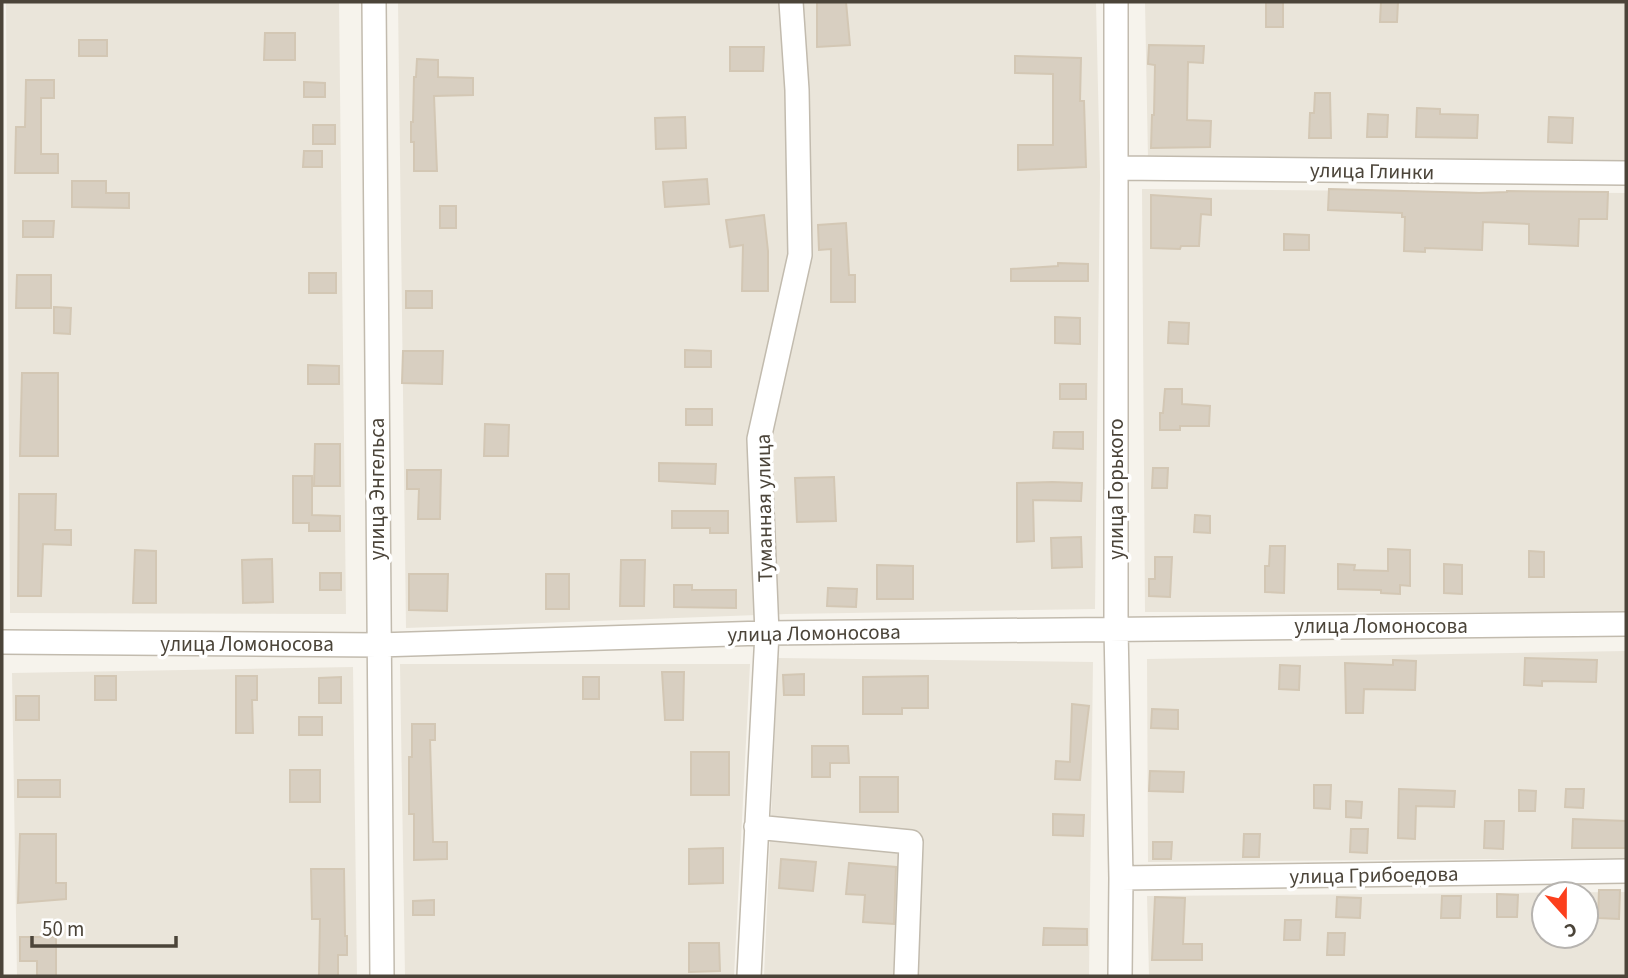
<svg xmlns="http://www.w3.org/2000/svg" width="1628" height="978" font-family="'Source Sans 3',sans-serif">
  <style>
    .residential { fill: #eae5da; fill-rule: evenodd }
    .building { fill: #d8cfc1; stroke: #d3c7b4; stroke-width: 2 }
    .lines { fill: none; stroke-linecap: round; stroke-linejoin: round }
    .street-casing { stroke: #c2bbae; stroke-width: 26 }
    .street { stroke: #fff; stroke-width: 23 }
    .labels { text-anchor: middle; dominant-baseline: central; stroke-width: 7; stroke-linejoin: round; paint-order: stroke }
    .street-label { font-size: 21px; fill: #4b4439; stroke: #fff }
  </style>
  <rect width="100%" height="100%" fill="#f6f3ec"/>
  <!-- residential -->
  <path class="residential" d="M6,2H339L346,614L10,613Z
    M398,2H1096L1100,176L1095,609L786,614L406,628Z
    M1145,2H1626V160L1148,159Z
    M1142,189L1626,193V612H1145Z
    M1626,651V858L1148,862L1147,659Z
    M778,658L1093,662L1089,976H764Z
    M400,664H750L734,976H405Z
    M353,667L357,976H17L12,673Z
    M1626,892V976H1149L1147,896ZM1544,894H1586V936H1544Z"/>
  <!-- building -->
  <path class="building" d="M817,2H846L850,45L817,47Z
    M1266,2H1283V27H1266Z
    M1381,2H1398L1397,22H1380Z
    M265,33H295V60H264Z
    M79,40H107V56H79Z
    M1149,45L1204,46L1203,63L1188,62L1187,120L1211,121L1210,147L1151,148L1152,115H1154L1155,65L1148,64Z
    M730,47H764L763,71H730Z
    M1015,56L1081,58L1080,101H1084L1086,167L1018,170V145H1053V74L1015,73Z
    M417,59L438,60V77L473,78V95L434,96L437,171H414V142H411V122H413L414,77H416Z
    M26,80H54V98H41V154H58V173H15L16,127H25Z
    M304,82L325,83V97H304Z
    M1315,93H1330L1331,138H1309L1310,113H1314Z
    M1417,108L1440,109V114L1478,115L1477,138L1416,137Z
    M1368,114L1388,115L1387,137H1367Z
    M685,117L686,148L656,149L655,118Z
    M1549,117L1573,118L1572,143L1548,142Z
    M313,125H335V144H313Z
    M304,151H322V167H303Z
    M707,179L709,204L665,207L663,182Z
    M72,181H106V193H129V208L72,207Z
    M1329,189L1479,193L1507,192V191L1608,192L1607,219H1579L1578,246L1529,244V224L1483,222L1482,250L1425,248V252L1404,251L1405,217H1402V213L1328,210Z
    M1151,195L1211,199V215L1201,214L1199,246H1181L1180,249L1151,248Z
    M440,206H456V228H440Z
    M764,215L768,251V291H742L743,245L730,247L726,220Z
    M23,221H54L53,237H23Z
    M846,223L849,275H855V302H831V249L819,250L818,225Z
    M1284,234L1309,235V250H1284Z
    M1058,263L1088,264V281H1011V269L1058,266Z
    M309,273H336V293H309Z
    M17,275H51V308H16Z
    M406,291H432V308H406Z
    M54,307L71,308L70,334L54,333Z
    M1055,317L1080,318V344L1055,343Z
    M1169,322L1189,323L1188,344L1168,343Z
    M685,350L711,351V367H685Z
    M403,351H443L442,384L402,383Z
    M308,365L339,366V384H308Z
    M22,373H58V456H20Z
    M1060,384H1086V399H1060Z
    M1165,389H1182V404L1210,406L1209,426H1180V430H1160V413H1163Z
    M686,409H712V425H686Z
    M485,424L509,425L508,456H484Z
    M1054,432H1083V449L1053,448Z
    M315,444H340V486H314Z
    M659,463L716,464L715,484L659,481Z
    M1153,468H1168L1167,488H1152Z
    M407,470H441L440,519H418L419,489H407Z
    M293,476H312V515L340,516V531H309V523H293Z
    M834,477L836,521L797,522L795,478Z
    M1052,482L1082,483L1081,501L1033,500L1034,541L1017,542V483Z
    M19,494H56L55,530H71V545L43,544L41,596H18Z
    M672,511H728V533H710V528H672Z
    M1195,515L1210,516V533L1194,532Z
    M1081,537L1082,567L1052,568L1051,538Z
    M1270,546H1285L1284,593L1265,592V566H1269Z
    M1388,549L1410,550V586L1400,585V594L1381,593V590L1338,589V564L1355,565L1354,570L1388,571Z
    M135,550L156,551V603H133Z
    M1529,551L1544,552V577H1529Z
    M1155,557H1172L1170,597L1149,596V579H1155Z
    M272,559L273,602L243,603L242,560Z
    M621,560H645L644,606H620Z
    M1444,564L1462,565V594L1444,593Z
    M877,565L913,566V599H877Z
    M320,573H341V590H320Z
    M409,574H448L447,611L409,610Z
    M546,574H569V609H546Z
    M674,585H692V590H736V608L674,607Z
    M828,588L857,589L856,607L827,606Z
    M1525,658L1597,660L1596,682L1542,681V686L1524,685Z
    M1393,660L1416,661L1415,690L1364,689L1363,713H1346L1345,663L1393,665Z
    M1280,665L1300,666L1299,690L1279,689Z
    M662,672H684L683,720H665Z
    M804,674V695H784L783,675Z
    M95,676H116V700H95Z
    M236,676H257V700H252L253,733H236Z
    M928,676V708H902V714H863V677Z
    M341,677V703H319V678Z
    M583,677H599V699H583Z
    M16,696H39V720H16Z
    M1072,704L1089,706L1080,780L1055,779L1056,761L1070,762Z
    M1152,709L1178,710V729L1151,728Z
    M299,717H322V735H299Z
    M412,724H435V740H430L433,842H447V859L414,860V814H409V757H412Z
    M812,746H848L849,763H830V777H812Z
    M691,752H729V795H691Z
    M290,770H320V802H290Z
    M1150,771L1184,772L1183,792L1149,791Z
    M860,777H898V812H860Z
    M18,780H60V797H18Z
    M1314,785H1331L1330,809L1314,808Z
    M1399,789L1455,791L1454,807L1416,806L1415,839L1398,838Z
    M1566,789H1584L1583,808L1565,807Z
    M1519,790L1536,791L1535,811H1519Z
    M1346,801L1362,802L1361,818L1346,817Z
    M1053,814L1084,815L1083,836L1053,835Z
    M1573,819L1626,821V848H1572Z
    M1485,821H1504L1503,849L1484,848Z
    M1351,829H1368L1367,853L1350,852Z
    M20,834H56V883H66V899L18,903Z
    M1244,834H1260L1259,857H1243Z
    M1153,842H1172L1171,859H1153Z
    M723,848V883L689,884V849Z
    M781,859L816,862L813,891L779,888Z
    M849,863L896,867L894,924L863,922L865,895L846,894Z
    M311,869H344L345,936H347V955H338V976H319L320,919H312Z
    M1599,890H1620L1619,919L1598,918Z
    M1497,894L1518,895L1517,917H1497Z
    M1442,896H1461L1460,918H1441Z
    M1155,897L1185,898L1183,944H1202V960H1152Z
    M1337,897L1361,898L1360,918L1336,917Z
    M434,900V915H413V901Z
    M1285,920H1301L1300,940H1284Z
    M1044,928L1087,929V945H1043Z
    M1328,933H1345L1344,955H1327Z
    M20,937H56V976H37V961H20Z
    M689,943H719L720,971L689,972Z"/>
  <g class="lines">
    <!-- street casing -->
    <g class="street-casing">
      <path id="street" d="M374,2L382,976
        M1116,2V628L1121,878L1120,976
        M1117,168L1626,173
        M2,642L378,645L767,633L1626,624
        M756,827L911,842L906,976
        M1121,878L1626,871
        M749,976L767,633L759,439L800,255L797,90L791,2"/>
    </g>
    <!-- street -->
    <use href="#street" class="street"/>
  </g>
  <g class="labels">
    <!-- street labels -->
    <g class="street-label">
      <text transform="translate(1372 171) rotate(1)">улица Глинки</text>
      <text transform="translate(377 489) rotate(-90)">улица Энгельса</text>
      <text transform="translate(1116 489) rotate(-90)">улица Горького</text>
      <text transform="translate(764 508) rotate(-91)">Туманная улица</text>
      <text x="1381" y="626">улица Ломоносова</text>
      <text transform="translate(814 633) rotate(-1)">улица Ломоносова</text>
      <text x="247" y="644">улица Ломоносова</text>
      <text transform="translate(1374 875) rotate(-1)">улица Грибоедова</text>
    </g>
  </g>
  <!-- border -->
  <rect width="1628" height="978" fill="none" stroke="#4b4439" stroke-width="7"/>
  <!-- north arrow -->
  <g transform="translate(1565 915) rotate(159)"><circle r="33" fill="#ffffff" stroke="#b7b4b0" stroke-width="2"/>
  <path d="M0-5L12 26L0 18L-12 26Z" fill="#fc3f1d"/>
  <text y="-10" font-size="19" font-weight="bold" text-anchor="middle" fill="#4b4439">С</text>
  </g>
  <!-- scale -->
  <path d="M32 936v10h144v-10" fill="none" stroke="#4b4439" stroke-width="3.5"/>
  <text x="42" y="936" font-size="21" fill="#4b4439" stroke="#ffffff" stroke-width="5" paint-order="stroke">50 m</text>
</svg>
